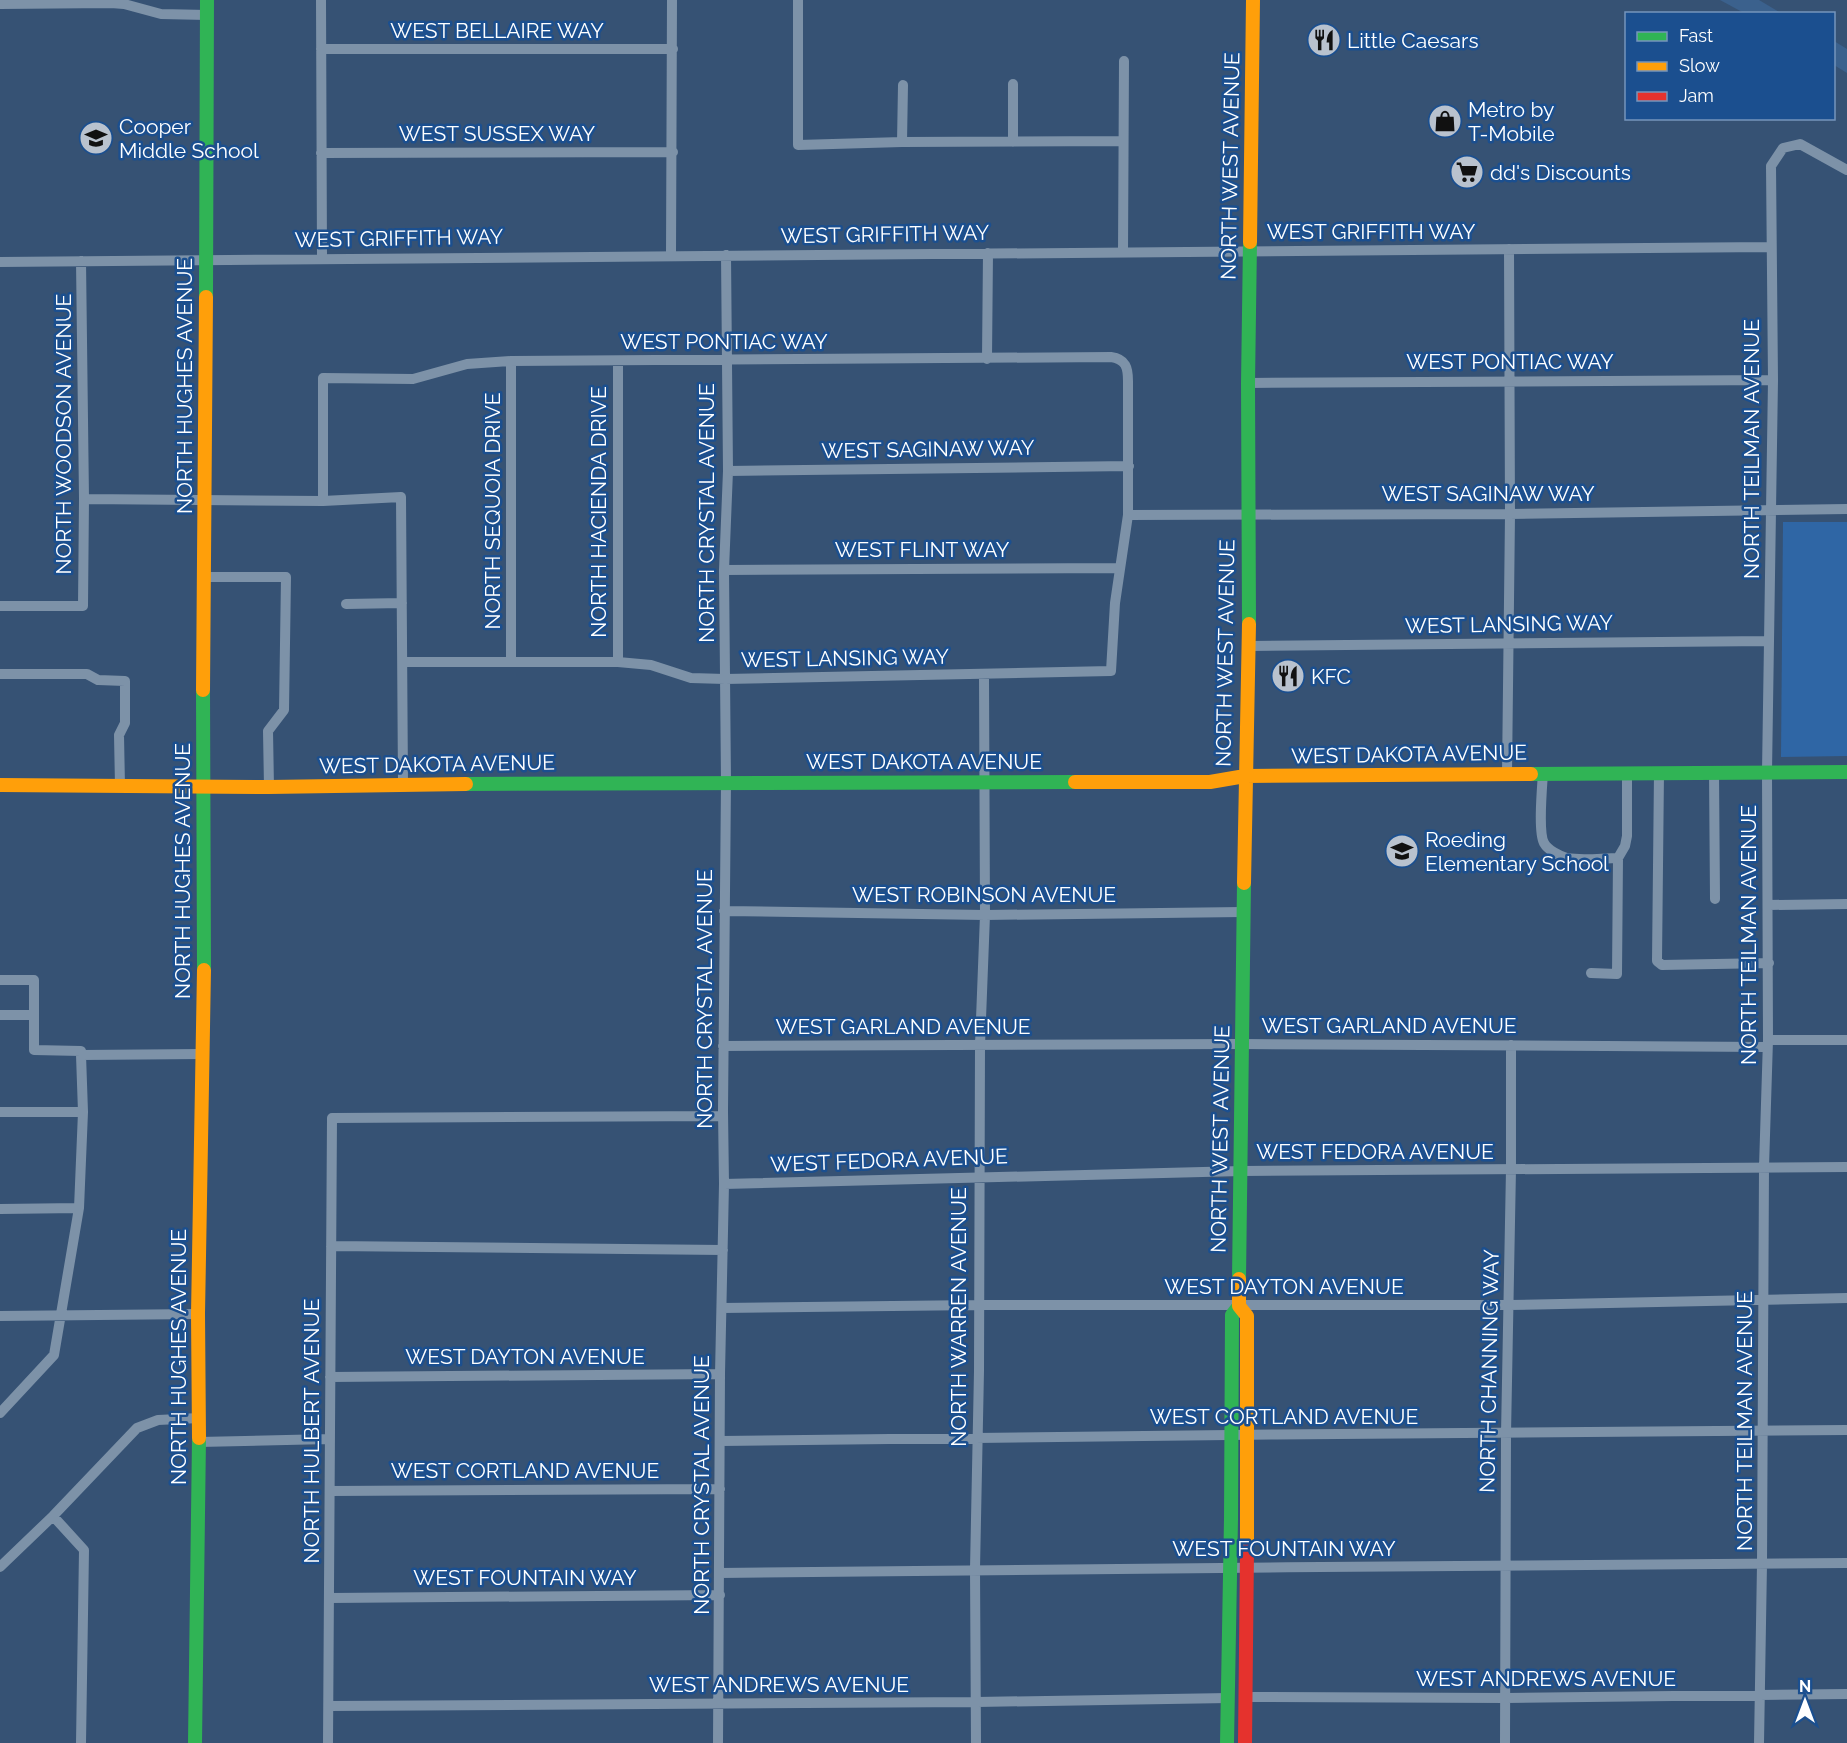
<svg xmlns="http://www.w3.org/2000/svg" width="1847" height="1743" font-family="Raleway,sans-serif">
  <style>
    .green { fill: #2f66a5 }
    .water { fill: #3b618d }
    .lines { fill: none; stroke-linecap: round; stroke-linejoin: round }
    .street { stroke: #7d92a8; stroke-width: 10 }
    .fast { stroke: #30b455; stroke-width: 14 }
    .slow { stroke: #ff9f0a; stroke-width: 14 }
    .jam { stroke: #e5322d; stroke-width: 14 }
    .labels { text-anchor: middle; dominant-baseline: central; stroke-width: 5; stroke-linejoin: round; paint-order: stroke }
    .street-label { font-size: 21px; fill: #fff; stroke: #1b4f8f }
    .poi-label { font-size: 21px; fill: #fff; stroke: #1b4f8f; text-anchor: start }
  </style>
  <rect width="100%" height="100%" fill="#365274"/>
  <!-- green -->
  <path class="green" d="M1783,522H1847V756L1781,757Z"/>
  <!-- water -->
  <path class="water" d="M1720,0H1759L1781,13H1744Z
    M1834,41L1847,49V73L1834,65Z"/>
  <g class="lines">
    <!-- street -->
    <path class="street" d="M321,0L322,259
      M798,0V145L902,142L1123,141
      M0,4L111,3L124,4L161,14L207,15
      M321,49H673
      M1013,84V142
      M902,142L903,85
      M321,153L673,152
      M1123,252L1124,61
      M671,255L672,0
      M0,262L1770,247
      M987,359L988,253
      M511,361V661
      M1248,383L1773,380
      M728,471L1129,466
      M84,499L323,501L401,497L403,784
      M323,501V378L413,379L467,364L511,361L1111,357C1126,359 1128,368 1128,381V515L1115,603L1111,671L725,679L691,678L651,665L618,662H403
      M1128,515L1510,514L1847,509
      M724,570L1120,568
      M205,577H286L284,710L268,731L269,787
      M346,604L402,603
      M0,606H83L84,499L81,261
      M1249,646L1769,641
      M618,662V361
      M0,674H87L98,680L125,681V723L119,735L120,786
      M1659,772L1657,961L1662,965L1769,963
      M1543,773C1542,788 1538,832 1544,843C1548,850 1559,856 1567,858C1583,861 1602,858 1618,858
      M1714,773L1715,899
      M1507,774L1510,514L1509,249
      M1769,905L1847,904
      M724,911L985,915L1243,912
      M1591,973L1617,974L1618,858L1625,846L1627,836V773
      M0,980H34V1050L81,1051
      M0,1015H34
      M1768,1040H1847
      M723,1046L1242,1044L1767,1047
      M0,1112H83
      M724,1184L1242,1171L1847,1167
      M0,1209L79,1208
      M331,1246L723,1250
      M722,1308L979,1305H1510L1847,1298
      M0,1316L198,1314
      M330,1377L720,1374
      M0,1413L54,1355L79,1208L83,1112L81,1055L202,1054
      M721,1441C1096,1435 1472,1433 1847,1430
      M199,1442L329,1439
      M330,1491L720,1489
      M53,1516L84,1550L81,1743
      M0,1567L53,1516L137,1428L158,1420L199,1418
      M720,1573C1096,1567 1471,1567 1847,1563
      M330,1598L720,1595
      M1245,1697L1506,1698L1847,1694
      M329,1706L977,1702L1229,1698
      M328,1743L332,1118L723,1116
      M718,1743L720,1374L724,1184L723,1111L726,782L724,570L728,471L726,255
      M976,1743L975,1569L979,1371L980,1045L985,915L984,675
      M1505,1743L1506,1434L1511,1169V1045
      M1759,1743L1762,1564L1764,1167L1768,1040L1767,772L1773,380L1771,166L1783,148L1800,144L1847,170"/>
    <!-- fast -->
    <path class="fast" d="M206,297L207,0
      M1249,624L1248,383L1250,242
      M203,690L204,970
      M1531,774L1847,772
      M466,784L1075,782
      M1239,1279L1244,883
      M195,1743L199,1438
      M1227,1743L1231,1519L1232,1315L1239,1306"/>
    <!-- slow -->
    <path class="slow" d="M1250,242L1253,0
      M203,690L206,297
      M1075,782H1210L1245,776L1531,774
      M0,785L269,787L466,784
      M1244,883L1249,624
      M1239,1279V1306L1247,1316V1551
      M199,1438L198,1314L204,970"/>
    <!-- jam -->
    <path class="jam" d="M1245,1743L1247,1551"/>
  </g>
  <!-- icons -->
  <defs>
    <g id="restaurant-disc" transform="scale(1.725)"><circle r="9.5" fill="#b9c2ce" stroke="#1b4f8f"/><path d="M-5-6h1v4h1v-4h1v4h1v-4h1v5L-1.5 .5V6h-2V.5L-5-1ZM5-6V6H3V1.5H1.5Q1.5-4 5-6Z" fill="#111"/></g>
    <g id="shop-disc" transform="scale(1.725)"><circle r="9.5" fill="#b9c2ce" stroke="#1b4f8f"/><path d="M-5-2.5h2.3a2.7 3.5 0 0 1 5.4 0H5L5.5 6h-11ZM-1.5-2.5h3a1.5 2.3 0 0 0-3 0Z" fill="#111"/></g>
    <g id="school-disc" transform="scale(1.725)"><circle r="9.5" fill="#b9c2ce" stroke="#1b4f8f"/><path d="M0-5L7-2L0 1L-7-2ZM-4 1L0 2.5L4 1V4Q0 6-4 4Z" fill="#111"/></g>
    <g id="supermarket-disc" transform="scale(1.725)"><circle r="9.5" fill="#b9c2ce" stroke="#1b4f8f"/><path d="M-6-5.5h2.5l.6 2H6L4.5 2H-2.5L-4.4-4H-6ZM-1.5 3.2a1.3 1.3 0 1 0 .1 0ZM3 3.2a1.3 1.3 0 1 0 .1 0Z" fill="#111"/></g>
  </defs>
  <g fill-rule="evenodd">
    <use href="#restaurant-disc" x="1324" y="40"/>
    <use href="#shop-disc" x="1445" y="121"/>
    <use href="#school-disc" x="96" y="138"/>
    <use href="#supermarket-disc" x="1467" y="172"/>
    <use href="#restaurant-disc" x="1288" y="676"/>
    <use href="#school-disc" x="1402" y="851"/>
  </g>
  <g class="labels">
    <!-- street labels -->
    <g class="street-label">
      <text x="497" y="30">WEST BELLAIRE WAY</text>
      <text x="497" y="133">WEST SUSSEX WAY</text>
      <text transform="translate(1230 166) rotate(-89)">NORTH WEST AVENUE</text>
      <text x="1371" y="231">WEST GRIFFITH WAY</text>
      <text transform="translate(885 234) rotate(-1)">WEST GRIFFITH WAY</text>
      <text transform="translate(399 238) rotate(-1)">WEST GRIFFITH WAY</text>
      <text x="724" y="341">WEST PONTIAC WAY</text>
      <text x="1510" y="361">WEST PONTIAC WAY</text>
      <text transform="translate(184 386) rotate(-90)">NORTH HUGHES AVENUE</text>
      <text transform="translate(63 434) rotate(-90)">NORTH WOODSON AVENUE</text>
      <text transform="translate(928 449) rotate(-1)">WEST SAGINAW WAY</text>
      <text transform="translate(1751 449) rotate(-90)">NORTH TEILMAN AVENUE</text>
      <text x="1488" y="493">WEST SAGINAW WAY</text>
      <text transform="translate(492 511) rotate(-90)">NORTH SEQUOIA DRIVE</text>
      <text transform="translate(598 512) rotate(-90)">NORTH HACIENDA DRIVE</text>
      <text transform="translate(706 513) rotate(-90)">NORTH CRYSTAL AVENUE</text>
      <text x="922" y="549">WEST FLINT WAY</text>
      <text transform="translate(1509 624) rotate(-1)">WEST LANSING WAY</text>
      <text transform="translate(1225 653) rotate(-89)">NORTH WEST AVENUE</text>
      <text transform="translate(845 658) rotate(-1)">WEST LANSING WAY</text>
      <text transform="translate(1409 754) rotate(-1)">WEST DAKOTA AVENUE</text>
      <text x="924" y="761">WEST DAKOTA AVENUE</text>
      <text transform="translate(437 764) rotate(-1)">WEST DAKOTA AVENUE</text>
      <text transform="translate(182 871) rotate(-90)">NORTH HUGHES AVENUE</text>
      <text x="984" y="894">WEST ROBINSON AVENUE</text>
      <text transform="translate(1748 935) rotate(-90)">NORTH TEILMAN AVENUE</text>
      <text transform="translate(704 999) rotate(-90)">NORTH CRYSTAL AVENUE</text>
      <text x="1389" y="1025">WEST GARLAND AVENUE</text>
      <text x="903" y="1026">WEST GARLAND AVENUE</text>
      <text transform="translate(1220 1139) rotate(-89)">NORTH WEST AVENUE</text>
      <text x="1375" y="1151">WEST FEDORA AVENUE</text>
      <text transform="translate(889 1160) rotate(-2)">WEST FEDORA AVENUE</text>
      <text x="1284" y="1286">WEST DAYTON AVENUE</text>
      <text transform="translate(958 1317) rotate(-90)">NORTH WARREN AVENUE</text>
      <text x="525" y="1356">WEST DAYTON AVENUE</text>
      <text transform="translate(178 1357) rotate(-90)">NORTH HUGHES AVENUE</text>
      <text transform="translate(1489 1371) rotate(-89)">NORTH CHANNING WAY</text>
      <text x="1284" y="1416">WEST CORTLAND AVENUE</text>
      <text transform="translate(1744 1421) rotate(-90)">NORTH TEILMAN AVENUE</text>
      <text transform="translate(311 1431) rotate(-90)">NORTH HULBERT AVENUE</text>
      <text x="525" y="1470">WEST CORTLAND AVENUE</text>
      <text transform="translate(701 1485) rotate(-90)">NORTH CRYSTAL AVENUE</text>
      <text x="1284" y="1548">WEST FOUNTAIN WAY</text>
      <text x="525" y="1577">WEST FOUNTAIN WAY</text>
      <text x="1546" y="1678">WEST ANDREWS AVENUE</text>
      <text x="779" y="1684">WEST ANDREWS AVENUE</text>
    </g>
    <!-- poi labels -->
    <g class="poi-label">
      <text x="1347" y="40">Little Caesars</text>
      <text x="1468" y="109">Metro by<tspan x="1468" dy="24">T-Mobile</tspan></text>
      <text x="119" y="126">Cooper<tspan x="119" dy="24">Middle School</tspan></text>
      <text x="1490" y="172">dd's Discounts</text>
      <text x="1311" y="676">KFC</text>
      <text x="1425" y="839">Roeding<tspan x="1425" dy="24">Elementary School</tspan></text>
    </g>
  </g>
  <!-- legend -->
  <rect x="1625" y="12" width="210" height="108" fill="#1b4f8f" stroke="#7695bc" stroke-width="1.5"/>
  <rect x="1637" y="32" width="30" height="9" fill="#30b455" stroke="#7695bc" stroke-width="1.5"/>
  <text x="1679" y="42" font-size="18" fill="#ffffff">Fast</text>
  <rect x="1637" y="62" width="30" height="9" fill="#ff9f0a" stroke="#7695bc" stroke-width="1.5"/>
  <text x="1679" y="72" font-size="18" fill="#ffffff">Slow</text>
  <rect x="1637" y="92" width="30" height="9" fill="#e5322d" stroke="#7695bc" stroke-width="1.5"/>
  <text x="1679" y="102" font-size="18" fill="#ffffff">Jam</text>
  <!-- north arrow -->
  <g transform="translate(1805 1701)" stroke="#1b4f8f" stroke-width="4.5" paint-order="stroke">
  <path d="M0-4.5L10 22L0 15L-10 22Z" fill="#ffffff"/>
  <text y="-9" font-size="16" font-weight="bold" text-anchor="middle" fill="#ffffff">N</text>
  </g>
</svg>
